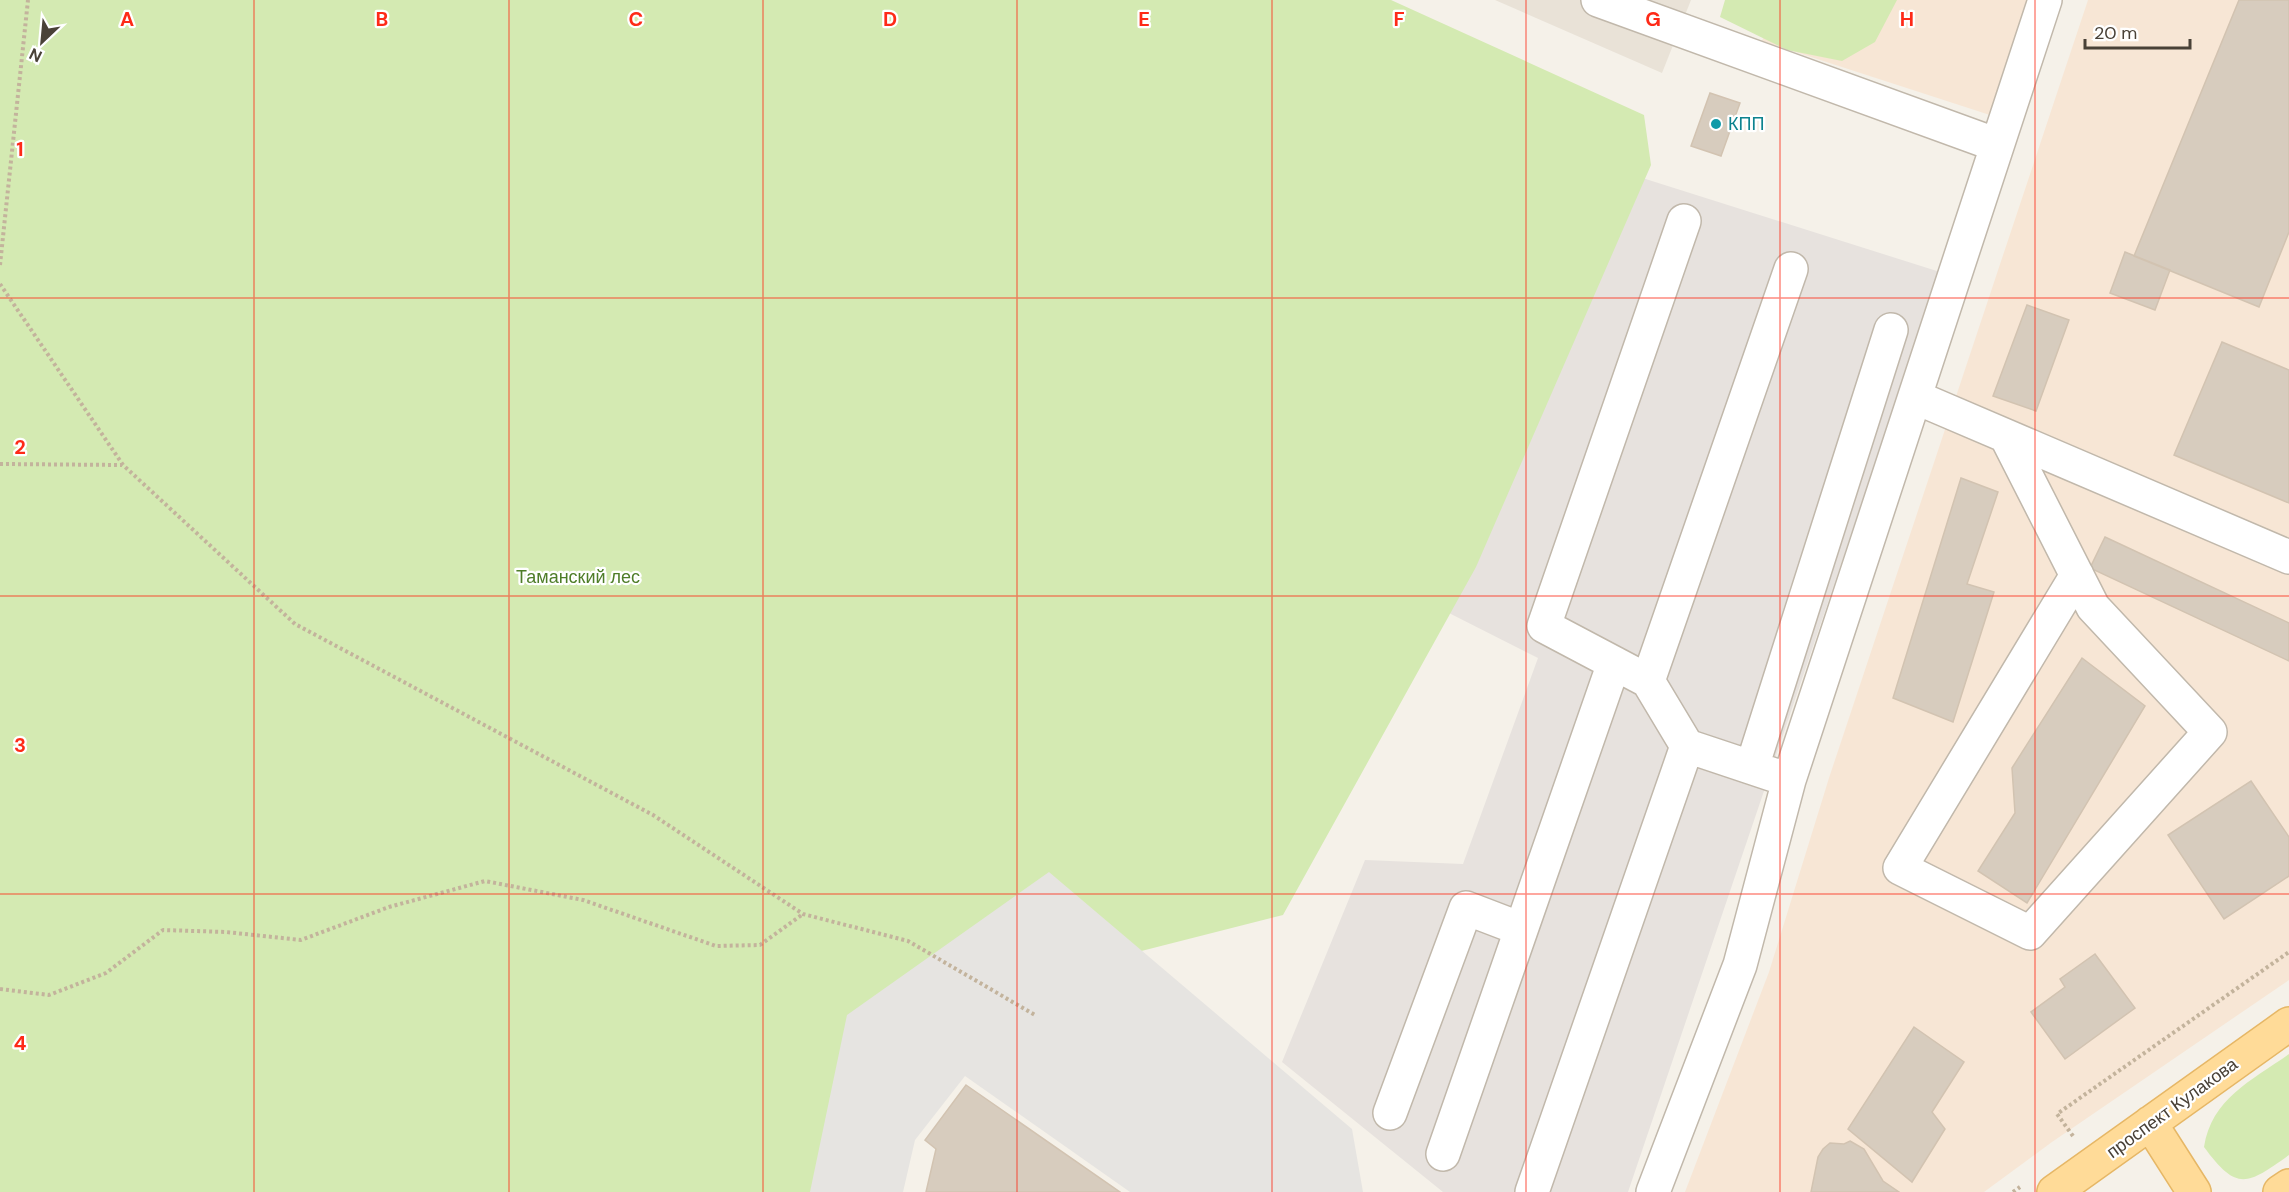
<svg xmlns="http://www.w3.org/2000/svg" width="2289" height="1192" font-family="'DM Sans',sans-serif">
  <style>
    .residential { fill: #e9e2d7 }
    .commercial { fill: #f7e6d5 }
    .industrial { fill: #e7e2de }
    .green { fill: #d4eab2 }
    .parking { fill: #e6e4e1 }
    .building { fill: #d7ccbe; stroke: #d2c3b1; stroke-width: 1.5 }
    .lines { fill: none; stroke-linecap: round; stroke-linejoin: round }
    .minor-casing { stroke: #c1b8ab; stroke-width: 36 }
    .major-casing { stroke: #e6b766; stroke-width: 36 }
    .path { stroke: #c3b39c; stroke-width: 4; stroke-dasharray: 3 3; stroke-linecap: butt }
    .minor { stroke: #fff; stroke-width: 33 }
    .major { stroke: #ffdb98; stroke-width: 33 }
    .grid { fill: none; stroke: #fe2a18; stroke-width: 1.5; stroke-opacity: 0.55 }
    .culture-dot { fill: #0f9aa8; stroke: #fff; stroke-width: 2 }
    .labels { text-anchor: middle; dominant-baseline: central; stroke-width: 4.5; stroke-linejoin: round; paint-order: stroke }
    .culture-label { font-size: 18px; fill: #0d838f; stroke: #fff; text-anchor: start }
    .park-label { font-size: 18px; fill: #4e7d28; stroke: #fff }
    .street-label { font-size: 18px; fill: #494137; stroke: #fff }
    .grid-label { font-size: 20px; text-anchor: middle; font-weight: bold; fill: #fe2a18; stroke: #fff; stroke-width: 4.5; stroke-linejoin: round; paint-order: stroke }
  </style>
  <rect width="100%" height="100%" fill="#f5f1e9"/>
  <!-- residential -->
  <path class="residential" d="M1495,0H1691L1662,73Z"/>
  <!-- commercial -->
  <path class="commercial" d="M1777,0H2030L1993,116L1762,41Z
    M2088,0H2289V980L2052,1142L1984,1192H1685L1769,972L1829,778Z"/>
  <!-- industrial -->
  <path class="industrial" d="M1614,169L1940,272L1628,1192H1443L1282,1062L1365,860L1463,864L1538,658L1445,611Z"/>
  <!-- green -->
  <path class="green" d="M0,0H1391L1644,115L1651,165L1476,567L1283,915L1047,975L854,1192H0Z
    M1725,0H1897L1875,42L1842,61L1787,50L1720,17Z
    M2289,1054V1155C2247,1185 2237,1192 2204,1147C2212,1098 2251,1081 2289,1054Z"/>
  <!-- parking -->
  <path class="parking" d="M1049,872L1352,1129L1363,1192H1130L965,1076L915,1140L903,1192H810L847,1015Z"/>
  <!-- building -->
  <path class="building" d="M2239,0H2289V232L2259,307L2134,256Z
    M1710,93L1740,103L1721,156L1691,146Z
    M2125,252L2170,270L2155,310L2110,293Z
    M2027,305L2069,320L2036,411L1993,396Z
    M2222,342L2289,370V503L2174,455Z
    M1961,478L1998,492L1967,584L1994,592L1953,722L1893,698Z
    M2105,537L2289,623V661L2090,568Z
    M2082,658L2145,706L2027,903L1978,871L2015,813L2012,768Z
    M2251,781L2289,837V876L2224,919L2168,835Z
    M2095,954L2135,1008L2065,1059L2031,1012L2065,987L2060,979Z
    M1914,1027L1964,1062L1932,1112L1945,1129L1912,1182L1848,1129Z
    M966,1085L1120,1192H926L936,1149L925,1140Z
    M1850,1141L1864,1149L1883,1181L1899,1192H1811L1818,1157L1823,1149L1830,1143L1844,1144Z"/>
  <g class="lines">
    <!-- minor casing -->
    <g class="minor-casing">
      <path id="minor" d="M1598,0L1997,145
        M1684,221L1544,626L1648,681L1687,746L1789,780
        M1915,397L2289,557
        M2006,436L2093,607L2210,732L2030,933L1900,868L2077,575
        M1648,681L1791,269
        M1752,767L1891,330
        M1390,1113L1466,908L1521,929
        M1443,1154L1614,663
        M1532,1192L1687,746
        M1653,1192L1740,965L1789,780L2045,0"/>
    </g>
    <!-- major casing -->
    <g class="major-casing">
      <path id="major" d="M2150,1123L2194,1192
        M2054,1192L2289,1024
        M2280,1192L2289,1186"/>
    </g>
    <!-- path -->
    <path class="path" d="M0,265L28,0
      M0,284L123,465L295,624L653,815L803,914L908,941L1035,1015
      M0,464L122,465
      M0,989L49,995L106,973L163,930L226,932L301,940L389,907L485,881L583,900L716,946L760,945L803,914
      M2073,1136L2057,1114L2289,952
      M2013,1192L2020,1187"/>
    <!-- minor -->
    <use href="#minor" class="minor"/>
    <!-- major -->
    <use href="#major" class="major"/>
  </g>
  <!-- grid -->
  <path class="grid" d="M254,0V1192M509,0V1192M763,0V1192M1017,0V1192M1272,0V1192M1526,0V1192M1780,0V1192M2035,0V1192M0,298H2289M0,596H2289M0,894H2289"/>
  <!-- markers -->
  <circle class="culture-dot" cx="1716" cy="124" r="6"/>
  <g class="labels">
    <!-- culture labels -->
    <g class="culture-label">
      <text x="1728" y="124">КПП</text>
    </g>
    <!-- park labels -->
    <g class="park-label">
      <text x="578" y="577">Таманский лес</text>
    </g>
    <!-- street labels -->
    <g class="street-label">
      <text transform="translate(2172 1108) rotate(-36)">проспект Кулакова</text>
    </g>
  </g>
  <g class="grid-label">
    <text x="127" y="26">A</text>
    <text x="382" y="26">B</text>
    <text x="636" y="26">C</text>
    <text x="890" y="26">D</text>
    <text x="1144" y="26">E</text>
    <text x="1399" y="26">F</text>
    <text x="1653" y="26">G</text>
    <text x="1907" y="26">H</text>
    <text x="20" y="156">1</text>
    <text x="20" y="454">2</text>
    <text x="20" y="752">3</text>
    <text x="20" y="1050">4</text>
  </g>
  <!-- north arrow -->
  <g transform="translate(42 42) rotate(206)" stroke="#ffffff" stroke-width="4.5" paint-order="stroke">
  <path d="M0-4.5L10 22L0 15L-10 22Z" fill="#494137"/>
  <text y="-9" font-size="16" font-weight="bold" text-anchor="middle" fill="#494137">N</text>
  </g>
  <!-- scale -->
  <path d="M2085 39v9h105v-9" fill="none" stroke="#494137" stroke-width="3"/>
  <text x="2094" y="39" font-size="18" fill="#494137" stroke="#ffffff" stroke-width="4.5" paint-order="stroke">20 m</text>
</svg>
